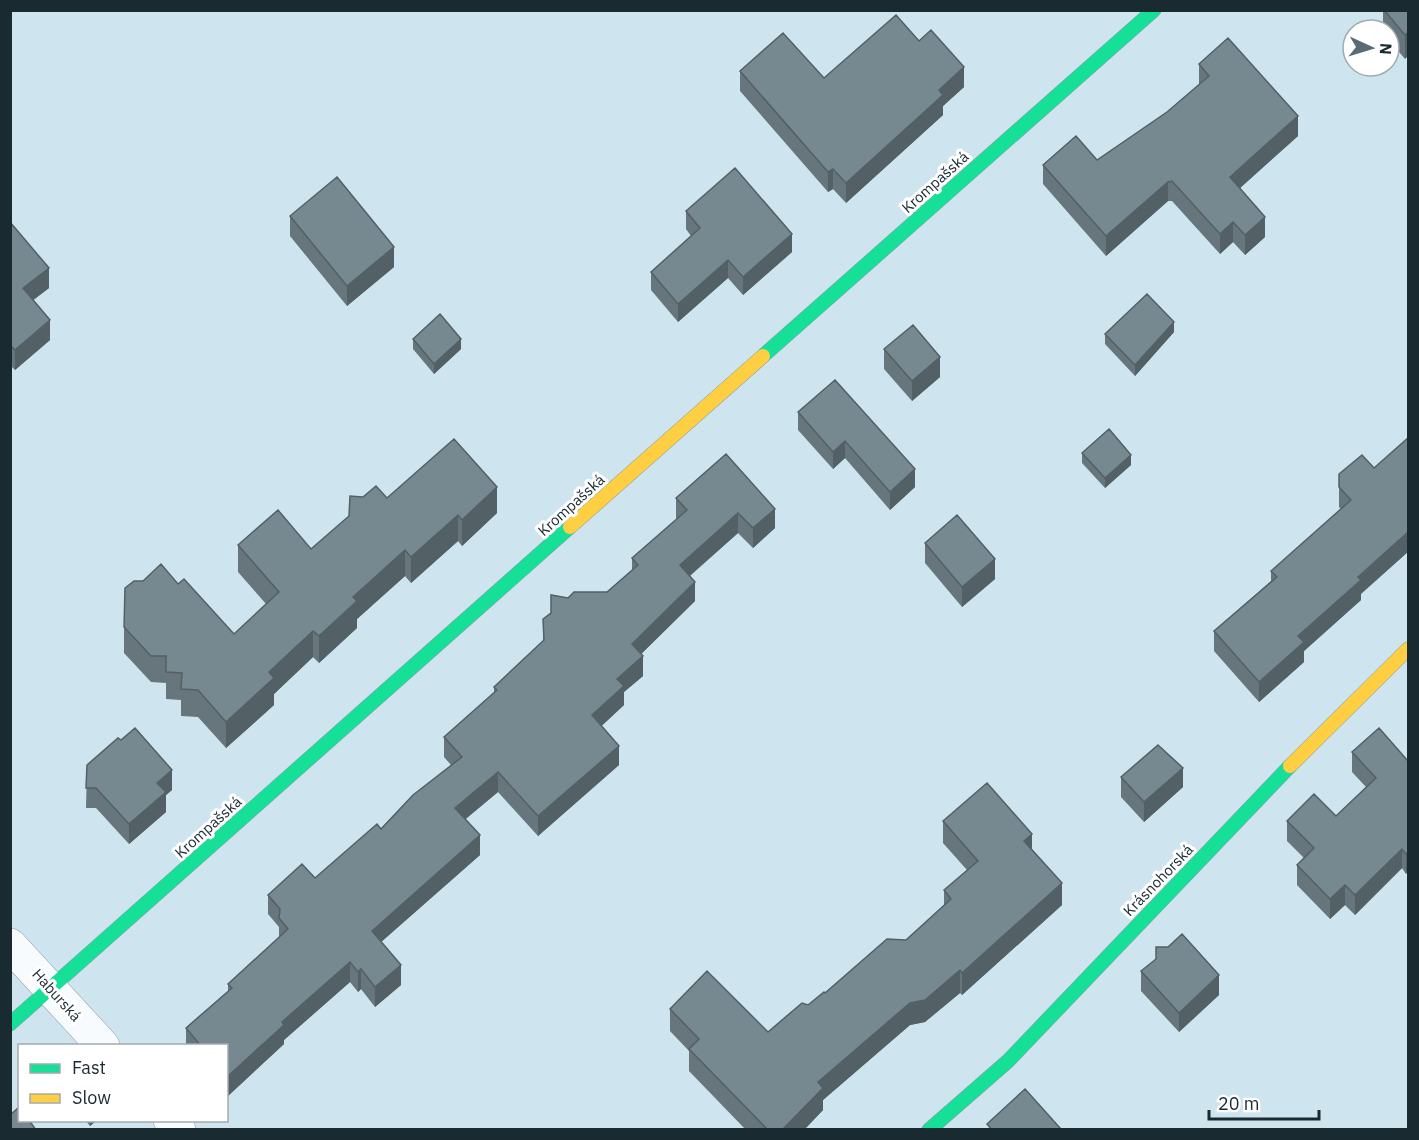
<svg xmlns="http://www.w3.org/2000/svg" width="1419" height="1140" font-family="'IBM Plex Sans',sans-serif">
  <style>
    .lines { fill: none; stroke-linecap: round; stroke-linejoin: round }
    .street-casing { stroke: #8b9ca4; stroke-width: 34 }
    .fast-casing { stroke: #8b9ca4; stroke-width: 15 }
    .slow-casing { stroke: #8b9ca4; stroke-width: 15 }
    .street { stroke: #f8fbfd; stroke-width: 33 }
    .fast { stroke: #16e098; stroke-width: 14 }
    .slow { stroke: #ffcf43; stroke-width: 14 }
    .wall { fill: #66767c }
    .shaded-wall { fill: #536065 }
    .building { fill: #778990; stroke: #536065; stroke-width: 1.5 }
    .labels { text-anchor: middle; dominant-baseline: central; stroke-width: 6; stroke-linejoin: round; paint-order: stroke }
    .street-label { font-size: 15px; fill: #1a2a31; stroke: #fff }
  </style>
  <rect width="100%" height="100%" fill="#cee5ef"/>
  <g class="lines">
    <!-- street casing -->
    <g class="street-casing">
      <path id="street" d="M10,945L103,1046
        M170,1120L179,1130"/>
    </g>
    <!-- fast casing -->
    <g class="fast-casing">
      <path id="fast" d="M763,356L1154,10
        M10,1024L570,527
        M929,1130L1008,1061L1290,766"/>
    </g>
    <!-- slow casing -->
    <g class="slow-casing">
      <path id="slow" d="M570,527L763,356
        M1290,766L1408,649"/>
    </g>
    <!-- street -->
    <use href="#street" class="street"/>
    <!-- fast -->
    <use href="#fast" class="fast"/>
    <!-- slow -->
    <use href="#slow" class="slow"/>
  </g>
  <!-- wall -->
  <path class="wall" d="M1383,10H1408L1405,59L1389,40V30H1383Z
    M919,41L964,87L943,106V115L846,203L833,189L828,192L740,91V71L824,78Z
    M1199,64L1298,136L1240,188L1265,237L1245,255L1233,242L1220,254L1172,201H1168L1106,256L1043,184V165L1097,160L1167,112L1199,85Z
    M686,211L792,252L743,295L728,278L678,322L651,290V272L691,236L686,229Z
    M290,216L394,267L347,306L290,236Z
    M10,222L49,288L33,300L50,340L15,370L10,365Z
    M1174,332L1135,376L1105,344V334Z
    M413,339L461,349L434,374L413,349Z
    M884,349L940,377L912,401L884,369Z
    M835,380L915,487L890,510L845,458L833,469L798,430V412Z
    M1082,453L1131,465L1105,488L1082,463Z
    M726,454L775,528L753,548L738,533L690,576L695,601L641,654L643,676L624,692V705L601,726L619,765L538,836L498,792L465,819L480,855L381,942L401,985L375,1007L361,989L358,992L350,982L284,1040V1044L228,1096L226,1094V1046H186V1028L228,991V984L279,938V927L268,914V895L315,878L381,829L451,765L444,757V737L494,693V687L543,641V619L568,598L607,592L632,570V558L677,519L676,518V498Z
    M1362,455L1361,600L1304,651V662L1259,702L1214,651V631L1271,581V571L1341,509L1339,507V474Z
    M363,497L387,498L497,513L462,546L458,541L411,583L405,576L357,619V628L319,663L313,657L274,694V705L226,748L198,717L181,716V700L166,699V683L151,682L124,653V627L178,584L234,634L266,604L238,572V545L311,549L349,516Z
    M925,543L995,579L962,607L925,563Z
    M1352,752L1408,761L1406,874L1402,868L1355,915L1345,905L1330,919L1297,885V865L1304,858L1287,841V821L1336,816L1366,787L1352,772Z
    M87,765L172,790L166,795V812L129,844L96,808H86Z
    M1121,777L1183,787L1144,822L1121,797Z
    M943,821L1032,849L1062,905L962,995L960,993L925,1022L910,1025L823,1100V1110L804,1130H746L689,1071V1051L670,1031V1009L768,1032L906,940L944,905V890L967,870L943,843Z
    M1141,971L1219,995L1179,1032L1141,991Z
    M85,1120H97L90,1126Z"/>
  <!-- shaded-wall -->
  <path class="shaded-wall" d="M1408,32V56L1405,59V35Z
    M964,67V87L943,106V115L846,203V183L939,90Z
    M1298,116V136L1230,197V177Z
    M833,169V189L828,192V172Z
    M1168,182V201L1106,256V236Z
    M1265,217V237L1245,255V235Z
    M1233,222V242L1220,254V234Z
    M792,234V252L743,295V277Z
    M394,247V267L347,306V286Z
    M728,260V278L678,322V304Z
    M49,268V288L23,308V288Z
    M50,320V340L15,370V350Z
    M1174,322V332L1135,376V365Z
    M461,339V349L434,374V364Z
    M940,357V377L912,401V381Z
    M845,441V458L833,469V452Z
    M1131,455V465L1105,488V478Z
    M915,469V487L890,510V492Z
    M497,487V513L462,546V520Z
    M775,509V528L753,548V528Z
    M738,513V533L680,584V565Z
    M458,515V541L411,583V557Z
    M1408,532V552L1361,594V600L1304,651V662L1259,702V682L1298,636L1358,577Z
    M405,550V576L357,619V628L319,663V636L353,597Z
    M995,559V579L962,607V587Z
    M695,582V601L632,663V644Z
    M313,631V657L274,694V705L226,748V722L269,672Z
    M643,656V676L624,692V705L592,735V715L617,679Z
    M619,746V765L538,836V816Z
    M1183,768V787L1144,822V802Z
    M172,770V790L166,795V812L129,844V824L157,783Z
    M498,772V792L455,828V808Z
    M1032,834V856L1024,841Z
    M480,835V855L372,950V931Z
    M1402,849V868L1355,915V895Z
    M1408,852V872L1406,874V854Z
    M1062,883V905L962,995V973Z
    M1345,885V905L1330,919V899Z
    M350,962V982L284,1040V1044L228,1096V1076L282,1022Z
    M401,965V985L375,1007V987Z
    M361,969V989L358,992V972Z
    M960,970V993L925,1022L910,1025L823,1100V1110L804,1130H782L818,1082L910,1003Z
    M1219,975V995L1179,1032V1013Z
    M90,1120H97L90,1126Z"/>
  <!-- building -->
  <path class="building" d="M1384,10H1408V32L1405,35Z
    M896,15L919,41L931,30L964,67L939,90L943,95L846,183L833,169L828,172L740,71L783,33L824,78Z
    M1228,38L1298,116L1230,177L1265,217L1245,235L1233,222L1220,234L1172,181L1168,182L1106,236L1043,165L1076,136L1097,160L1167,112L1209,76L1199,64Z
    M735,168L792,234L743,277L728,260L678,304L651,272L700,228L686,211Z
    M337,177L394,247L347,286L290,216Z
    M10,222L49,268L23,288L50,320L15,350L10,345Z
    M1147,294L1174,322L1135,365L1105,334Z
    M440,314L461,339L434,364L413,339Z
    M913,325L940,357L912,381L884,349Z
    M835,380L915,469L890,492L845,441L833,452L798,412Z
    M1109,429L1131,455L1105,478L1082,453Z
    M1408,438V532L1358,577L1361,580L1298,636L1304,642L1259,682L1214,631L1277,577L1271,571L1351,500L1339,487V474L1362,455L1374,468Z
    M454,439L497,487L462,520L458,515L411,557L405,550L353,597L357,601L319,636L313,631L269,672L274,678L226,722L198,690L181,689L182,673L166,672V656H151L124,627L125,588L134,581H143L161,564L178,584L184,579L234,634L279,592L238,545L278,510L311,549L349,516L350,496L363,497L376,486L387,498Z
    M726,454L775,509L753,528L738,513L680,565L695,582L632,644L643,656L617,679L624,686L592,715L619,746L538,816L498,772L455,808L480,835L372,931L401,965L375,987L361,969L358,972L350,962L282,1022L284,1025L228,1076L226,1074V1046H201L186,1028L232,988L228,984L288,929L279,918L280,909L268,895L302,864L315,878L377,824L381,829L413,795L462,757L444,737L497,690L494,687L544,640L543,619L551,613V595L568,598L574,592H607L638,565L632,558L687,510L676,498Z
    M957,515L995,559L962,587L925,543Z
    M135,728L172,770L157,783L166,792L129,824L96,788H86L87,765L118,738L121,740Z
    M1379,728L1408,761V852L1406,854L1402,849L1355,895L1345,885L1330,899L1297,865L1314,848L1287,821L1314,794L1336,816L1376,778L1352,752Z
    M1158,745L1183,768L1144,802L1121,777Z
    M987,783L1032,834L1024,841L1062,883L962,973L960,970L925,1000L910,1003L818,1082L823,1088L782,1130H768L689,1049L699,1039L670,1009L707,971L768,1032L802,1003L808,1005L824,992L825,993L887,939L906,940L951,899L944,890L978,861L943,821Z
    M1182,934L1219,975L1179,1013L1141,971L1156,959V947H1168Z
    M1025,1089L1060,1128L1058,1130H992L987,1124Z
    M18,1108L20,1110V1120H29L36,1130H10V1115Z"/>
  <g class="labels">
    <!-- street labels -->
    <g class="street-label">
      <text transform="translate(935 182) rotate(-42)">Krompašská</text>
      <text transform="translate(571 505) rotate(-42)">Krompašská</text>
      <text transform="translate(208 827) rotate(-42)">Krompašská</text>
      <text transform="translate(1158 880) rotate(-46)">Krásnohorská</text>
      <text transform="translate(57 995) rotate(48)">Haburská</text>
    </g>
  </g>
  <!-- border -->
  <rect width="1419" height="1140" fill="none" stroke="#1a2a31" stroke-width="24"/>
  <!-- legend -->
  <rect x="18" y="1044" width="210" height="78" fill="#ffffff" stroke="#a3aaad" stroke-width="1.5"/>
  <rect x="30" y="1064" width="30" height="9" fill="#16e098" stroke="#a3aaad" stroke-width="1.5"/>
  <text x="72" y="1074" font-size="18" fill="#1a2a31">Fast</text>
  <rect x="30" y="1094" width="30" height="9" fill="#ffcf43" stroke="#a3aaad" stroke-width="1.5"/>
  <text x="72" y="1104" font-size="18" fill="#1a2a31">Slow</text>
  <!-- north arrow -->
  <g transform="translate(1371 48) rotate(94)"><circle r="28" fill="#ffffff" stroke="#a3aaad" stroke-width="1.5"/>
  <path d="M0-4.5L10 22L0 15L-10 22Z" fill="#596b74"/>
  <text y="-9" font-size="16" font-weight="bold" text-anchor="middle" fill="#1a2a31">N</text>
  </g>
  <!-- scale -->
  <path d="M1209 1110v9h110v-9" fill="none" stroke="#1a2a31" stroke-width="3"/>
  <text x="1218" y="1110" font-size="18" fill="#1a2a31" stroke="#ffffff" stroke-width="4.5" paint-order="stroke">20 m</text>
</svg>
